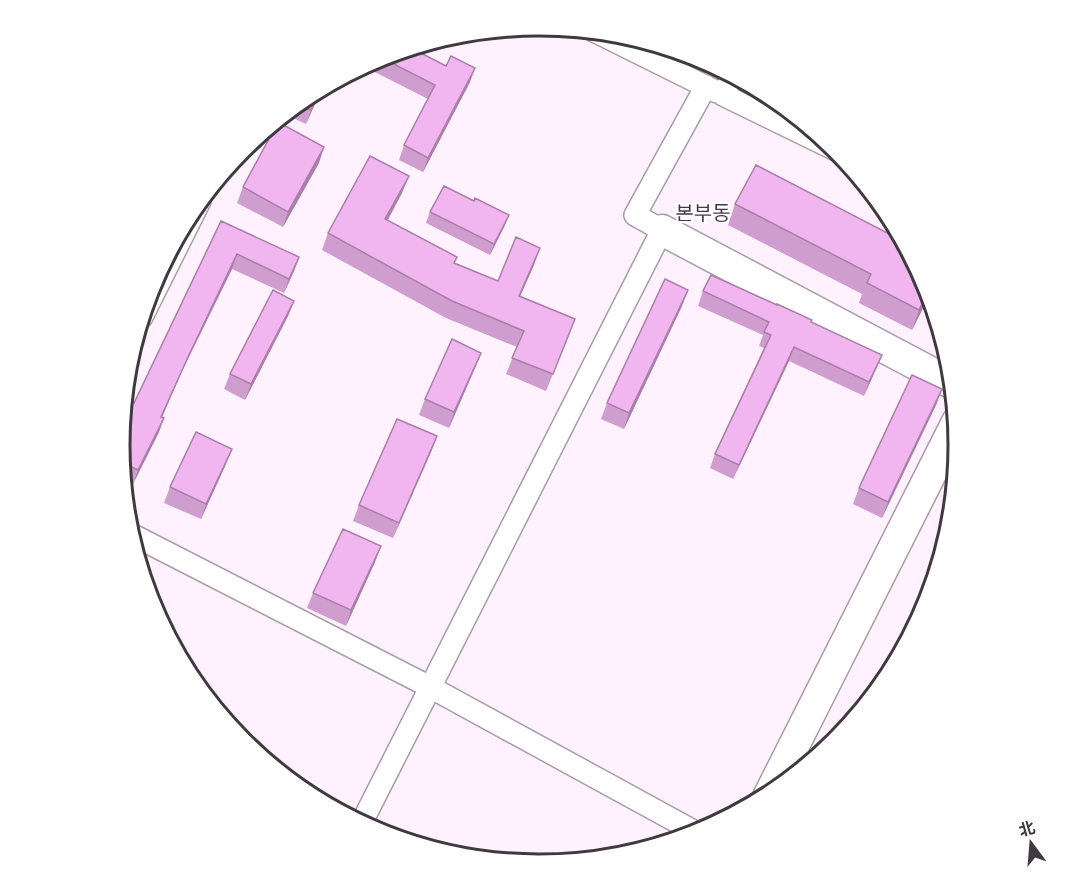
<svg xmlns="http://www.w3.org/2000/svg" width="1079" height="891" font-family="'Exo 2','Noto Sans SC','Noto Sans KR',sans-serif">
  <style>
    .lines { fill: none; stroke-linecap: round; stroke-linejoin: round }
    .street-casing { stroke: #aa9ba9; stroke-width: 24 }
    .secondary-casing { stroke: #aa9ba9; stroke-width: 33 }
    .street { stroke: #fff; stroke-width: 21 }
    .secondary { stroke: #fff; stroke-width: 30 }
    .wall { fill: #cf9dce }
    .shaded-wall { fill: #a97fa8 }
    .building { fill: #f1b6f0; stroke: #a97fa8; stroke-width: 1.5 }
    .labels { text-anchor: middle; dominant-baseline: central; stroke-width: 4.5; stroke-linejoin: round; paint-order: stroke }
    .quarter-label { font-size: 20px; fill: #453845; stroke: #fff }
    .rim { fill: none; stroke: #403a40; stroke-width: 3 }
  </style>
  <rect width="100%" height="100%" fill="#fff1fe"/>
  <g class="lines">
    <!-- street casing -->
    <g class="street-casing">
      <path id="street" d="M594,31L717,92
        M733,75L723,95L840,152
        M142,317L200,201
        M129,533L430,687L699,834
        M361,824L662,230L635,215L706,86"/>
    </g>
    <!-- secondary casing -->
    <g class="secondary-casing">
      <path id="secondary" d="M662,230L953,384
        M768,797L957,422"/>
    </g>
    <!-- street -->
    <use href="#street" class="street"/>
    <!-- secondary -->
    <use href="#secondary" class="secondary"/>
  </g>
  <!-- wall -->
  <path class="wall" d="M411,48L470,82L423,172L399,160L404,145L428,99L363,66L379,57Z
    M322,88L306,124L284,114L306,96Z
    M319,163L283,227L237,203L243,187Z
    M402,193L388,220L455,263L498,281L534,265L520,296L575,319L546,391L506,374L517,347L446,318L322,250L328,233Z
    M474,201L505,225L490,255L426,223L430,212Z
    M735,204L928,285L930,294L912,330L859,303L862,294L728,225Z
    M221,221L299,257L294,271L284,293L232,269L182,371L162,417L159,432L133,484L123,479L120,445Z
    M703,291L811,322L882,355L876,369L864,396L789,361L733,479L710,468L715,454L764,348L759,346L763,335L698,306Z
    M294,301L288,316L245,400L224,389L230,374Z
    M682,306L624,429L601,419L607,403Z
    M481,353L475,368L449,428L419,415L425,399Z
    M942,389L936,405L882,518L853,504L859,488Z
    M437,436L431,452L393,538L353,521L359,505Z
    M226,464L201,519L164,503L170,487Z
    M951,528L942,557L939,556L947,535Z
    M375,562L346,626L307,608L313,593Z"/>
  <!-- shaded-wall -->
  <path class="shaded-wall" d="M475,68L470,82L423,172L428,158Z
    M322,88L306,124L311,110L321,89Z
    M324,147L319,163L283,227L288,212Z
    M409,176L402,193L379,235L385,219Z
    M509,215L505,225L490,255L494,244Z
    M540,248L534,265L513,312L519,296Z
    M237,254L232,269L182,371L156,431L161,417L188,357Z
    M299,257L294,271L284,293L289,279Z
    M688,290L682,306L624,429L629,413Z
    M929,290L930,294L912,330L919,310Z
    M294,301L288,316L245,400L251,384Z
    M794,347L789,361L733,479L739,465Z
    M481,353L475,368L449,428L454,412Z
    M882,355L876,369L864,396L869,382Z
    M942,389L936,405L882,518L888,502Z
    M164,418L159,432L133,484L138,470Z
    M437,436L431,452L393,538L399,523Z
    M232,449L226,464L201,519L206,504Z
    M381,546L375,562L346,626L351,610Z"/>
  <!-- building -->
  <path class="building" d="M411,48L446,66L451,56L475,68L428,158L404,145L435,85L380,57Z
    M321,89L311,110L297,104L306,96Z
    M278,122L324,147L288,212L243,187Z
    M370,156L409,176L385,219L457,257L454,263L498,281L516,237L540,248L519,296L575,319L553,374L512,358L524,331L452,301L328,233Z
    M756,165L893,236L897,227L928,285L929,290L919,310L867,283L871,274L735,204Z
    M444,186L474,201L475,198L509,215L494,244L430,212Z
    M221,221L299,257L289,279L237,254L188,357L161,417L164,418L138,470L121,462L120,445L122,421L131,402L134,403Z
    M711,275L777,305V304L812,320L811,322L882,355L869,382L794,347L739,465L715,454L771,335L764,332L769,322L703,291Z
    M665,279L688,290L629,413L607,403Z
    M273,290L294,301L251,384L230,374Z
    M452,339L481,353L454,412L425,399Z
    M912,375L942,389L888,502L859,488Z
    M397,419L437,436L399,523L359,505Z
    M196,432L232,449L206,504L170,487Z
    M952,525L951,528L949,536L947,535Z
    M343,529L381,546L351,610L313,593Z
    M930,580L935,583L927,607L889,679L876,694Z
    M860,699L869,703L844,733Z"/>
  <g class="labels">
    <!-- quarter labels -->
    <g class="quarter-label">
      <text x="703" y="212">본부동</text>
    </g>
  </g>
  <!-- crop -->
  <path d="M0 0H1079V891H0ZM130 445a409 409 0 1 1 818 0a409 409 0 1 1-818 0Z" fill="#fff" fill-rule="evenodd"/>
  <path class="rim" d="M130 445a409 409 0 1 1 818 0a409 409 0 1 1-818 0Z"/>
  <!-- north arrow -->
  <g transform="translate(1031 843) rotate(344)" stroke="#ffffff" stroke-width="4.5" paint-order="stroke">
  <path d="M0-4.5L10 22L0 15L-10 22Z" fill="#403a40"/>
  <text y="-9" font-size="16" font-weight="bold" text-anchor="middle" fill="#403a40">北</text>
  </g>
</svg>
